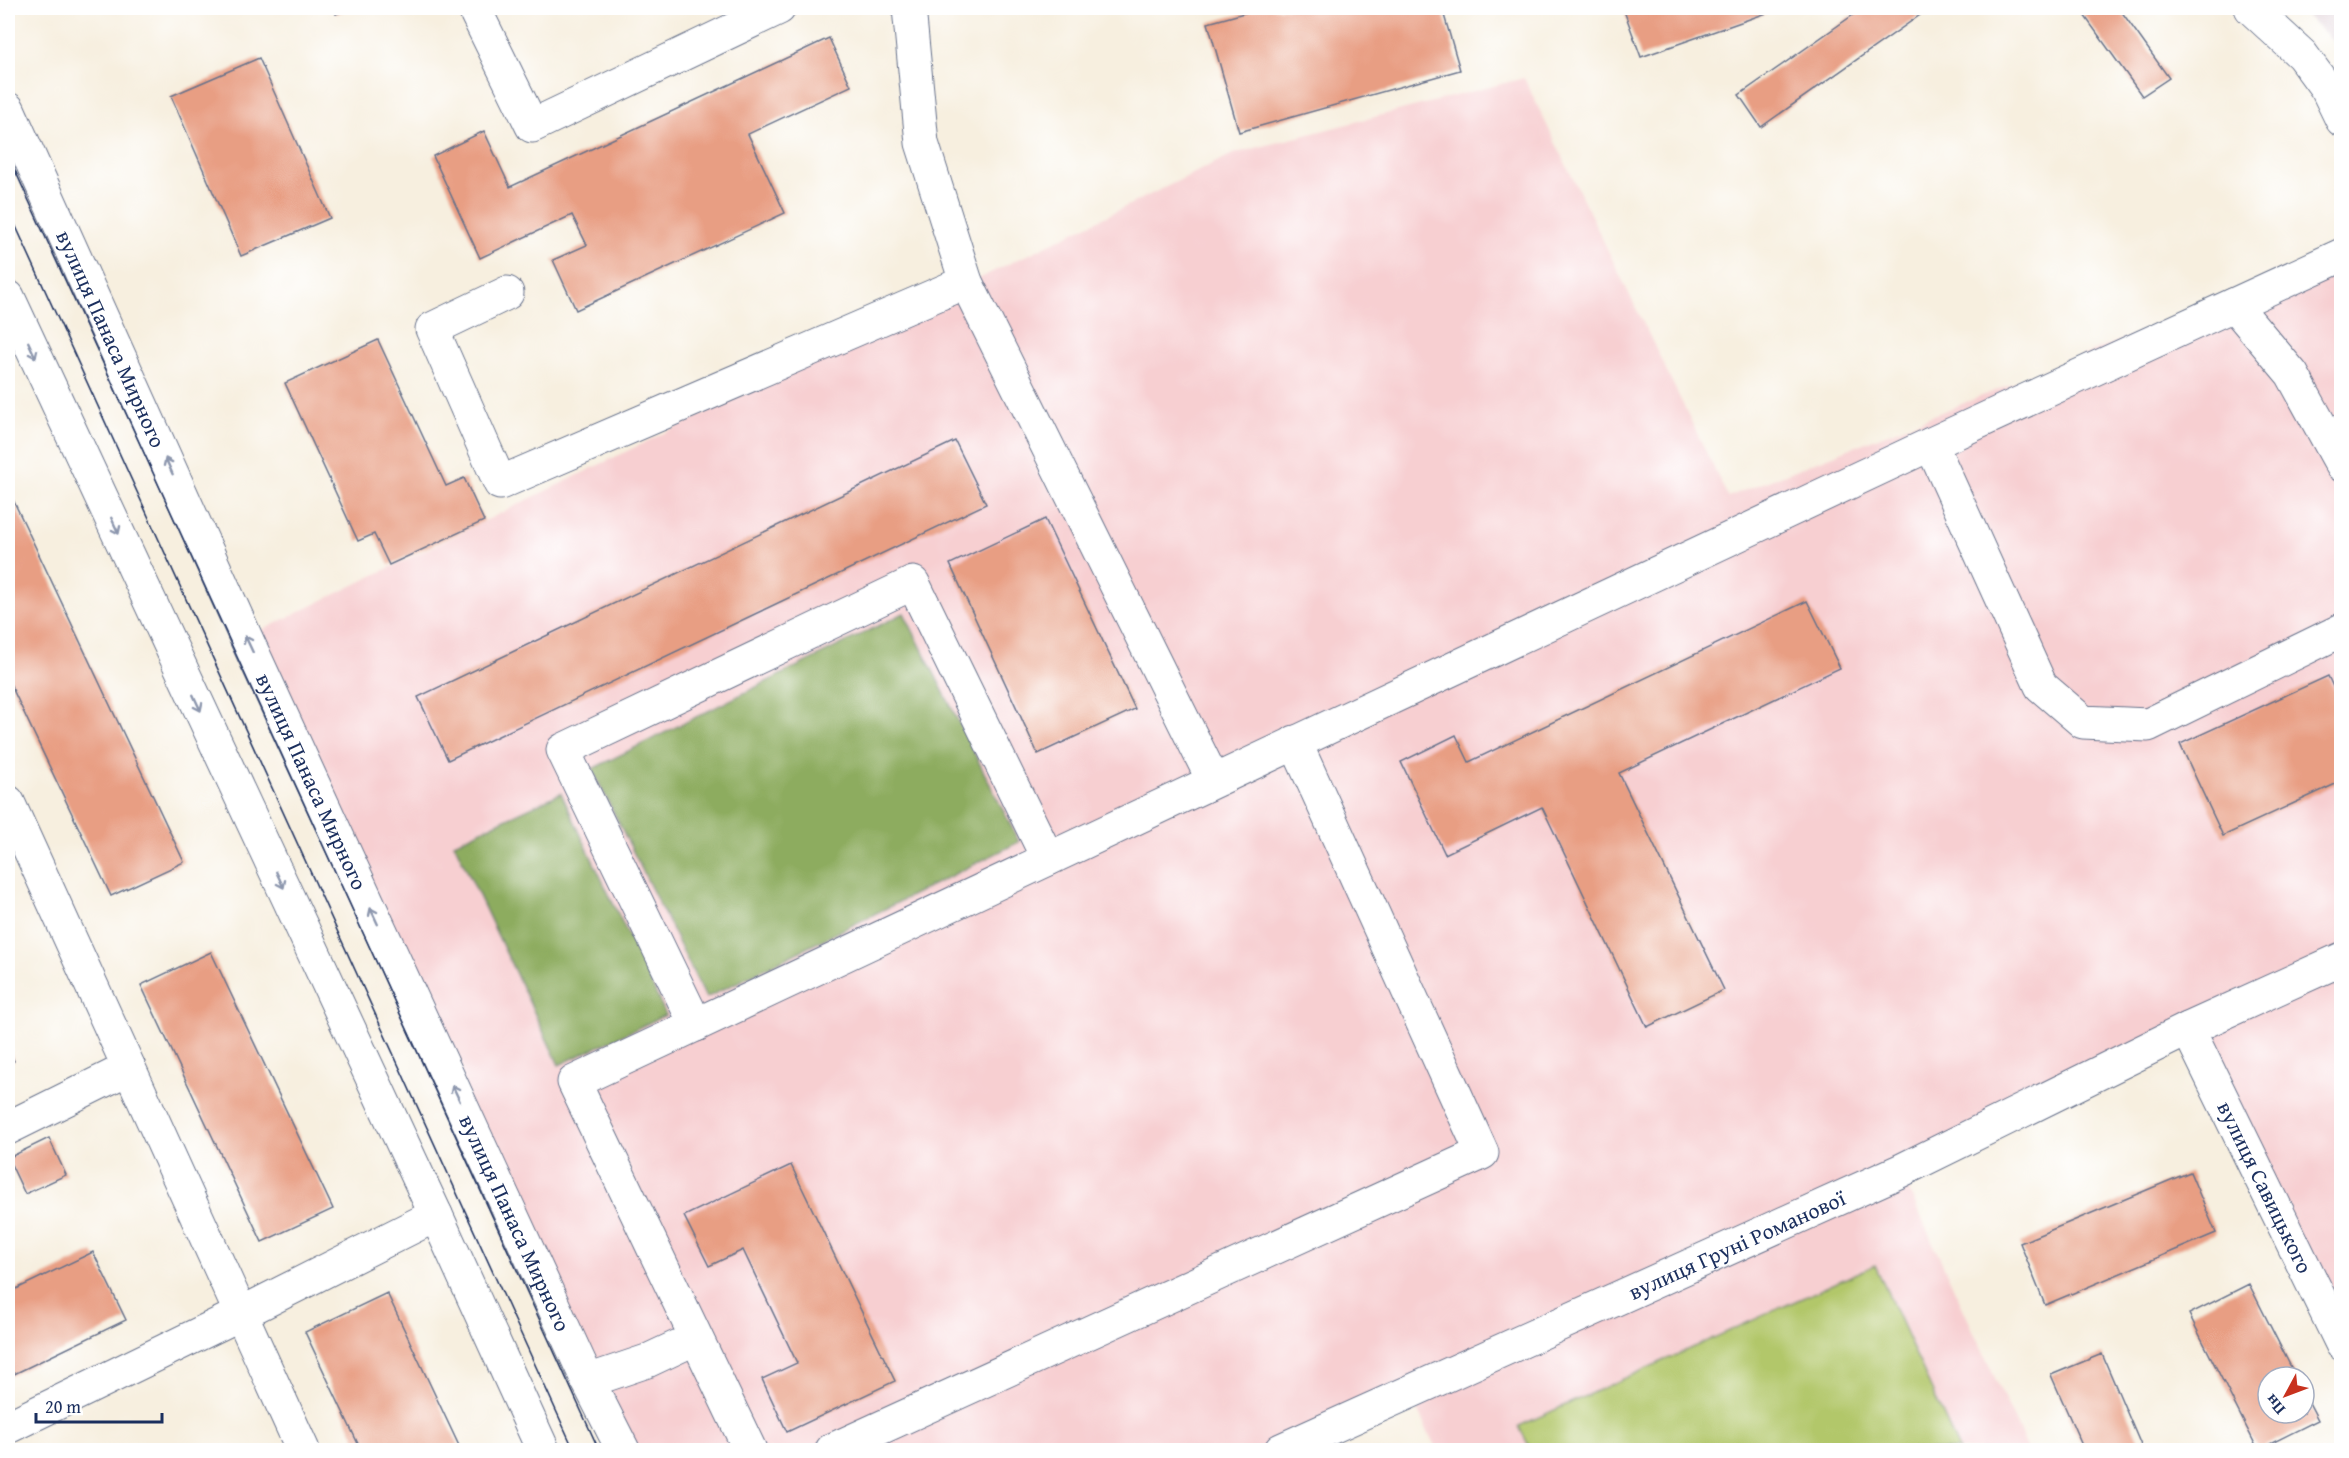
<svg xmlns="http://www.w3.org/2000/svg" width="2349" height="1458" font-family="'Gentium Book Plus',serif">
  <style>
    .built { fill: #f7cfd1 }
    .industrial { fill: #d2bdc6 }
    .green { fill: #b2c76b; stroke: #667b64; stroke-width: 1.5 }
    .forest { fill: #8dac5f; stroke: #546e5e; stroke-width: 1.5 }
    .building { fill: #e89e83 }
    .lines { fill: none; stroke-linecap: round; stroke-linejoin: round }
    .minor-casing { stroke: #68728b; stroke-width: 35 }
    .major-casing { stroke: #68728b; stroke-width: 35 }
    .minor { stroke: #fff; stroke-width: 33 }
    .major { stroke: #fff; stroke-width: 33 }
    .tram { stroke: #1b2f5e; stroke-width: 1.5 }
    .oneway { stroke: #8d97ae }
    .labels { text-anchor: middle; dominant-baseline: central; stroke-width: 4.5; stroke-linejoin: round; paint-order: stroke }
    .street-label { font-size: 22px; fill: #1b2f5e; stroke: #fff }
  </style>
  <rect width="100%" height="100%" fill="#fff"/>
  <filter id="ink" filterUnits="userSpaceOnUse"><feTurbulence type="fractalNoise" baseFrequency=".0167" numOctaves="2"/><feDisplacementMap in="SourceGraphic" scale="12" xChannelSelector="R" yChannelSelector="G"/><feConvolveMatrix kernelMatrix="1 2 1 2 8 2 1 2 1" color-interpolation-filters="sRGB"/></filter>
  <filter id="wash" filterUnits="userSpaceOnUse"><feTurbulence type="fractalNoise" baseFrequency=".008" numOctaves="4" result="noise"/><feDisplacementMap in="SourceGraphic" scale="24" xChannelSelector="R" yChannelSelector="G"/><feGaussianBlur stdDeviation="1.35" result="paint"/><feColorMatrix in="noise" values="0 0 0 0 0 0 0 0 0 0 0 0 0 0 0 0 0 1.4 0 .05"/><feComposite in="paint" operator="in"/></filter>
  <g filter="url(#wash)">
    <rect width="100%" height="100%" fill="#f7efdf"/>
    <!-- built -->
    <path class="built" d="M1524,78L1728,497L2341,253V1344L2188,1030L1276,1450H623L246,638L1233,154Z
      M1900,1171L2028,1450H1437L1408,1392Z"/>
    <!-- industrial -->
    <path class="industrial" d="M2298,8H2341V48Z"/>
    <!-- green -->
    <path class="green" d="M1875,1265L1959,1450H1531L1519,1426Z"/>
    <!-- forest -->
    <path class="forest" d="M904,613L1019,842L706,998L592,769Z
      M561,793L666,1015L559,1065L454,843Z"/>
    <g id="blocks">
      <!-- building -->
      <path class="building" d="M333,8H349L336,14Z
        M1262,8H1442L1460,70L1239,132L1208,23Z
        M1623,8H1781L1641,57Z
        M1863,8H1930L1761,127L1739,95Z
        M2079,8H2119L2169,78L2142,96Z
        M829,38L851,86L748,134L785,213L576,310L553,260L587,245L572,215L480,258L433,156L484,131L510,187Z
        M259,58L330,218L241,256L171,96Z
        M378,340L446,486L464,478L484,521L389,565L374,534L358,541L285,383Z
        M955,441L986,504L448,760L418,697Z
        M8,489L184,862L111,896L8,679Z
        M1045,519L1135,709L1038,754L950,564Z
        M1807,601L1840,668L1619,773L1724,990L1647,1027L1542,807L1445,854L1401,762L1456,735L1469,762Z
        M2328,676L2342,706V781L2223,836L2180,744Z
        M211,952L333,1209L262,1242L141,985Z
        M8,1048L14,1061L8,1064Z
        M49,1138L66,1175L25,1194L8,1158Z
        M791,1165L895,1381L787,1432L762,1379L797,1363L743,1250L709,1266L684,1216Z
        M2190,1172L2216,1233L2045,1305L2020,1243Z
        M93,1252L126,1320L8,1377V1293Z
        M2249,1284L2296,1377H2268V1413H2304V1393L2318,1420L2258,1450L2189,1314Z
        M387,1293L461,1450H361L305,1332Z
        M2102,1354L2143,1450H2084L2051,1375Z"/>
    </g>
  </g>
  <g filter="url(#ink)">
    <use href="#blocks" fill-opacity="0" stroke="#68728b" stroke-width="1.5"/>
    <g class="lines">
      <!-- minor casing -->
      <g class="minor-casing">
        <g id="minor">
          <path d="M474,8L532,126L779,8"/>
          <path d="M909,8L922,143L966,282L1213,780"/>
          <path d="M2251,8L2302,55L2327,89L2342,120"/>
          <path d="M507,293L432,329L500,483L966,282"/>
          <path d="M2234,305L2292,374L2342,465"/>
          <path d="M1931,444L2041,686L2083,722L2148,725L2342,630"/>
          <path d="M8,802L303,1450"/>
          <path d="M696,1025L563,750L913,583L1048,859"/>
          <path id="s1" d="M2188,1029L2342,1344"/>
          <path d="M8,1128L129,1068"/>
          <path d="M588,1381L647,1361L696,1338"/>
          <path d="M8,1427L240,1314L436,1215"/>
          <path d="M750,1450L574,1082L1931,444L2342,255"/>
          <path d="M832,1450L1482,1153L1295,742"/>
          <path id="s2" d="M1281,1450L1900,1171L2188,1029L2342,959"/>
        </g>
      </g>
      <!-- major casing -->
      <g class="major-casing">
        <g id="major">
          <path id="s3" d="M8,109L246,638L588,1381L623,1450"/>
          <path d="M8,297L436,1215L543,1450"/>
        </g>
      </g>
      <!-- minor -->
      <use href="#minor" class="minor"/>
      <!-- major -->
      <use href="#major" class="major"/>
      <!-- tram -->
      <path class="tram" d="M8,155L599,1450
        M8,209L574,1450"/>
    </g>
    <!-- one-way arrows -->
    <defs><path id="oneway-shaft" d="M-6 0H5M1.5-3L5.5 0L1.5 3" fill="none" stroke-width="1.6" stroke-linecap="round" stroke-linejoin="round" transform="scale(1.5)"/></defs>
    <g class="oneway">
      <use href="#oneway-shaft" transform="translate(32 350) rotate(65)"/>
      <use href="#oneway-shaft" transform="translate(169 466) rotate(-114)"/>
      <use href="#oneway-shaft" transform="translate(115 526) rotate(65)"/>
      <use href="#oneway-shaft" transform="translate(249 644) rotate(-115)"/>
      <use href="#oneway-shaft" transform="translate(197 703) rotate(65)"/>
      <use href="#oneway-shaft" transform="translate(280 880) rotate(65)"/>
      <use href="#oneway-shaft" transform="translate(374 916) rotate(-115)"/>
      <use href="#oneway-shaft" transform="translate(456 1093) rotate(-115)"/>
    </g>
  </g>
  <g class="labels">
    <!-- street labels -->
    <g class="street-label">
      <text stroke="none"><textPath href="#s3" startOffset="252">вулиця Панаса Мирного</textPath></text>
      <text stroke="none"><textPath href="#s3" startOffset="738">вулиця Панаса Мирного</textPath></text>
      <text stroke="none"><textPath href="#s1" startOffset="176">вулиця Савицького</textPath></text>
      <text stroke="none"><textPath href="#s3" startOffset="1224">вулиця Панаса Мирного</textPath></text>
      <text stroke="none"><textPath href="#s2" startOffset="500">вулиця Груні Романової</textPath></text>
    </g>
  </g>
  <!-- margin -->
  <rect width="2349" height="1458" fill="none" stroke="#fff" stroke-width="30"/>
  <!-- north arrow -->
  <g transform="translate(2286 1395) rotate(229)"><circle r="28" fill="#ffffff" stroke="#a4acbf" stroke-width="1.5"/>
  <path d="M0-4.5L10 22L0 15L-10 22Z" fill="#c8321e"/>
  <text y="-9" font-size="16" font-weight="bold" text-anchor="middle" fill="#1b2f5e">Пн</text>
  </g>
  <!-- scale -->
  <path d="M36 1413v9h126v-9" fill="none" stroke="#1b2f5e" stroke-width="3"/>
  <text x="45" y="1413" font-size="18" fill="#1b2f5e" stroke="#ffffff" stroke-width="4.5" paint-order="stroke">20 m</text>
</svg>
